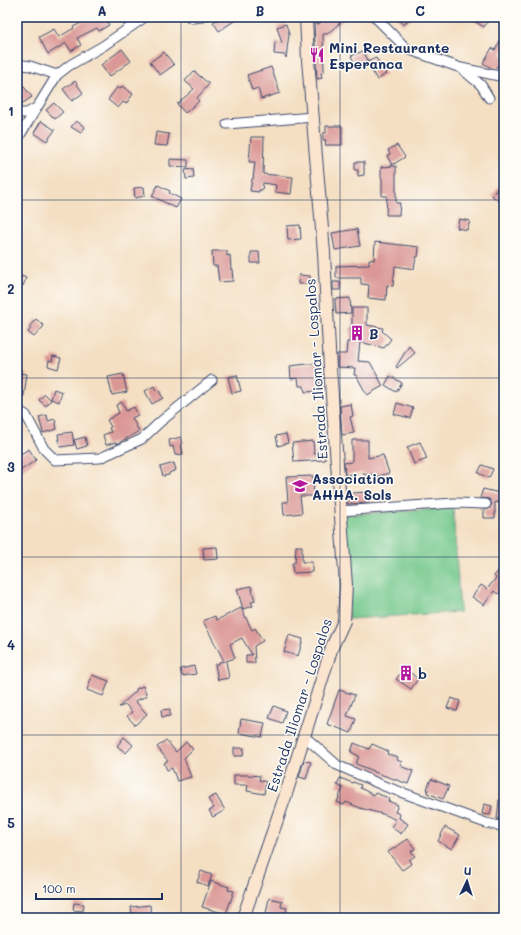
<svg xmlns="http://www.w3.org/2000/svg" width="521" height="935" font-family="Mali,sans-serif">
  <style>
    .green { fill: #73c78b; stroke: #477b74 }
    .building { fill: #da9795 }
    .lines { fill: none; stroke-linecap: round; stroke-linejoin: round }
    .street-casing { stroke: #3c496d; stroke-width: 11 }
    .secondary-casing { stroke: #3c496d; stroke-width: 14 }
    .street { stroke: #fff; stroke-width: 9 }
    .secondary { stroke: #fbe5cf; stroke-width: 12 }
    .grid { fill: none; stroke: #1b2f5e; stroke-width: 1; stroke-opacity: 0.55 }
    .labels { text-anchor: middle; dominant-baseline: central; stroke-width: 3; stroke-linejoin: round; paint-order: stroke }
    .poi-label { font-size: 14px; font-weight: bold; fill: #1b2f5e; stroke: #fdfcf7; text-anchor: start }
    .street-label { font-size: 14px; fill: #1b2f5e; stroke: #fdfcf7 }
    .neatline { fill: none; stroke: #1b2f5e; stroke-width: 1.5 }
    .grid-label { font-size: 13px; text-anchor: middle; font-weight: bold; fill: #1b2f5e }
  </style>
  <rect width="100%" height="100%" fill="#fdfcf7"/>
  <filter id="ink" filterUnits="userSpaceOnUse"><feTurbulence type="fractalNoise" baseFrequency=".025" numOctaves="2"/><feDisplacementMap in="SourceGraphic" scale="8" xChannelSelector="R" yChannelSelector="G"/><feConvolveMatrix kernelMatrix="1 2 1 2 8 2 1 2 1" color-interpolation-filters="sRGB"/></filter>
  <filter id="wash" filterUnits="userSpaceOnUse"><feTurbulence type="fractalNoise" baseFrequency=".012" numOctaves="4" result="noise"/><feDisplacementMap in="SourceGraphic" scale="16" xChannelSelector="R" yChannelSelector="G"/><feGaussianBlur stdDeviation="0.9" result="paint"/><feColorMatrix in="noise" values="0 0 0 0 0 0 0 0 0 0 0 0 0 0 0 0 0 1.4 0 .05"/><feComposite in="paint" operator="in"/></filter>
  <g filter="url(#wash)">
    <rect width="100%" height="100%" fill="#f4dfc3"/>
    <!-- green -->
    <path class="green" d="M453,508L460,612L349,619L342,515Z"/>
    <g id="blocks">
      <!-- building -->
      <path class="building" d="M93,17H105L109,25L99,31L97,28L77,38L81,45L71,51L66,43L48,54L39,37L54,29L59,37L74,28L73,27Z
        M222,17H240L219,31L213,22Z
        M326,17H347L327,34H323L324,72L321,73L322,78L317,79L314,23L319,24Z
        M397,17H414L403,25Z
        M476,17H487L485,20L488,21L484,27L474,21Z
        M286,24L289,34L286,58L285,55L274,54L275,42L282,43L277,27Z
        M504,34V48L501,54L504,56V70L497,66L495,69L491,68L483,63L492,48L495,50Z
        M122,49L131,61L109,77L101,65Z
        M363,51L368,60L356,66L351,56Z
        M164,52L174,65L160,75L150,62Z
        M376,58L386,74L377,80L367,62Z
        M271,67L280,93L261,99L258,88L252,90L247,75Z
        M194,71L209,84L197,98L199,101L185,113L177,104L194,89L185,81Z
        M17,78L32,97L20,105L17,101Z
        M75,81L83,93L72,101L63,89Z
        M122,86L133,94L126,104L123,102L118,108L108,100L117,87L120,89Z
        M54,103L63,112L55,119L46,110Z
        M41,121L55,130L47,141L34,133Z
        M76,121L85,127L81,133L71,127Z
        M326,126H342V145H325L326,140H323V133H326Z
        M156,132L169,134L167,146L154,145Z
        M251,137H264L263,174L293,177L291,194L275,192L276,185L263,183L262,190H259V192L250,191L252,179H253L255,162H249Z
        M397,145L405,157L392,165L387,156L390,154L388,150Z
        M170,159L188,160V167L170,166Z
        M355,162H364V175L358,176V170H355Z
        M396,166V203H400L399,215H386L387,196H382V178H381V167Z
        M193,169L194,178L186,179L185,170Z
        M504,178V204L492,196Z
        M158,185L170,191L169,193L181,199L176,208L152,196Z
        M144,187L145,196L135,198L134,188Z
        M459,219L470,221L467,230L457,228Z
        M300,225L301,239L288,240L287,226Z
        M357,229L360,246L335,250L332,233Z
        M375,242L419,247L418,257H416L414,269L395,266L393,286L387,285L386,300L368,298L369,285L361,284V278H336V266L369,265V259L374,260Z
        M212,251H227V256L230,255L231,270L232,269L233,281L219,282L217,266H213Z
        M251,252H259L260,263H251Z
        M17,274L26,278L23,286L17,283Z
        M299,275L310,276V284H298Z
        M333,282H340V290H333Z
        M350,298L351,313L336,314L335,299Z
        M352,308H367V325L383,328L382,331L391,339L384,348L360,342L358,361L370,362L383,386L367,395L356,375H354L355,368L337,367V354H346L347,342H350V328H352Z
        M36,319L44,326L34,337L28,332L31,328L29,327Z
        M409,346L415,353L397,368L396,367Z
        M53,356L61,358L58,369L48,366L49,360L52,361Z
        M316,363L321,391L305,392L304,386H299L298,378L291,379L290,366Z
        M17,373L27,374L24,396L17,395Z
        M123,374L127,392L112,395L108,377Z
        M237,375L241,391L232,393L228,377Z
        M390,376L402,383L396,392L385,385Z
        M154,386L156,390L158,389L163,398L152,404L145,391Z
        M54,389L62,392L59,402L51,399Z
        M45,394L51,400L46,406L39,400Z
        M122,402L126,411L134,407L138,415L132,418L139,431L117,444L116,442L106,445L103,435L111,432L109,428L111,427L107,420L119,413L116,405Z
        M397,403L413,408L410,418L394,414Z
        M351,404L353,416L350,417L354,433L342,435L340,406Z
        M47,415L48,421L55,419L57,429L43,433L39,417Z
        M72,432L74,445L60,447L58,434Z
        M286,434L288,443L278,446L276,436Z
        M85,437L87,446L77,449L74,440Z
        M181,437L183,443L181,444L183,454L175,455L173,446L170,447L169,440Z
        M352,440H368V458L383,455L389,473L376,477L375,474L364,475V473L345,475L344,463L352,462Z
        M313,441L314,454L325,453V460L294,462L292,443Z
        M420,442L427,459L414,464L407,447Z
        M29,449L36,460L17,473V456Z
        M174,463L176,470L169,473V475L163,476L160,467Z
        M482,465L493,469L489,478L478,473Z
        M313,476L314,496H300L302,513L284,515L283,502H288L286,477Z
        M483,489L504,494V503L495,502V518H484V510L489,509L492,504L489,499L480,498Z
        M369,492V503L348,504L347,499H352V493Z
        M296,546H302V562H312V572L293,573L292,563H295Z
        M217,547L218,559L204,560L203,548Z
        M504,565V587L498,594L494,591L484,605L472,597L481,585L487,589L496,578L494,576Z
        M251,586L255,601L251,602L253,606L243,609L237,589Z
        M241,608L252,630L255,628L263,641L254,646L255,663H246V655H252L242,638L230,644L235,658L226,661L229,678L218,680L215,664H219V662L224,661L203,621L215,616L217,620Z
        M289,635L303,639L298,656L284,652Z
        M194,666L196,674L182,676L180,669Z
        M405,668L418,679L411,689L396,679Z
        M92,675L109,681L103,696L87,690Z
        M143,686L147,696L135,701L147,714L135,725L127,716L132,712L126,705L119,707L136,691V689Z
        M339,690L355,695L347,716L356,719L351,733L327,724Z
        M451,698L460,701L457,711L447,708Z
        M274,706L286,711L282,723L269,718Z
        M170,709V716L162,717L161,710Z
        M241,719L265,723L262,737L239,733Z
        M124,737L133,745L126,753L117,746Z
        M166,740L176,752L186,742L193,749L184,758L191,777L177,781L172,768L167,770L164,763L168,761L157,747Z
        M354,743L369,749L372,744L388,751L387,754L398,757L397,760L402,762L400,766L413,771L408,784L374,772V771L356,764L359,756L351,752Z
        M234,748H244L243,756H234Z
        M304,761L311,762L306,779L299,777Z
        M234,775H249L260,776L259,780L266,782L264,794L247,791L248,785H234Z
        M340,778L353,783V782L361,785L360,788L374,795L375,793L389,798L388,801L398,805L395,812L400,814L399,818L408,824L401,834L391,827L396,820L386,815L360,808L346,802L344,805L337,802L343,788L337,785Z
        M431,779L449,786L443,799L427,793L428,789H427Z
        M216,795L225,810L213,817L209,811L214,808L208,799Z
        M499,800L504,801V821L497,819Z
        M484,804L492,806L490,815L482,814Z
        M445,827L460,835L452,849L438,841Z
        M408,839L415,849L411,851L415,856L409,860L411,864L402,870L388,852Z
        M201,871L212,875L208,886L197,882Z
        M211,881L229,887L228,890L234,891L226,914L202,907Z
        M269,898L282,901L281,907L287,908L285,918H270L271,915L266,914Z
        M74,903L84,904L83,911L73,910Z
        M150,905L151,918H132L131,907Z"/>
    </g>
  </g>
  <g filter="url(#ink)">
    <use href="#blocks" fill-opacity="0" stroke="#3c496d" stroke-width="1"/>
    <g class="lines">
      <!-- street casing -->
      <g class="street-casing">
        <path id="street" d="M190,17L192,18L203,17
          M375,17L407,49L461,68L504,77
          M17,64L30,66L57,75
          M462,69L481,85L489,98
          M17,113H27L36,108
          M227,124L313,117
          M17,140L57,75L70,65L103,46L145,17
          M17,410L26,415L44,449L55,460L100,458L142,439L160,422L212,380
          M340,511L454,503L486,504
          M304,736L337,765L384,786L486,823L504,827"/>
      </g>
      <!-- secondary casing -->
      <g class="secondary-casing">
        <path id="secondary" d="M243,918L286,794L332,647L344,621L346,585L330,368L324,253L308,60L306,17"/>
      </g>
      <!-- street -->
      <use href="#street" class="street"/>
      <!-- secondary -->
      <use href="#secondary" class="secondary"/>
    </g>
  </g>
  <!-- grid -->
  <path class="grid" d="M181,17V918M340,17V918M17,200H504M17,378H504M17,557H504M17,735H504"/>
  <!-- icons -->
  <defs>
    <g id="restaurant-bare" transform="scale(1.2)"><path d="M-5-6h1v4h1v-4h1v4h1v-4h1v5L-1.5 .5V6h-2V.5L-5-1ZM5-6V6H3V1.5H1.5Q1.5-4 5-6Z" fill="#b5179e" stroke="#fdfcf7" stroke-width="2.5" paint-order="stroke"/></g>
    <g id="building-bare" transform="scale(1.2)"><path d="M-4-6H4V6H1V3H-1V6H-4ZM-2.5-4.3h1.7v1.8h-1.7ZM.8-4.3h1.7v1.8H.8ZM-2.5-1h1.7V.8h-1.7ZM.8-1h1.7V.8H.8Z" fill="#b5179e" stroke="#fdfcf7" stroke-width="2.5" paint-order="stroke"/></g>
    <g id="school-bare" transform="scale(1.2)"><path d="M0-5L7-2L0 1L-7-2ZM-4 1L0 2.5L4 1V4Q0 6-4 4Z" fill="#b5179e" stroke="#fdfcf7" stroke-width="2.5" paint-order="stroke"/></g>
  </defs>
  <g fill-rule="evenodd">
    <use href="#restaurant-bare" x="317" y="55"/>
    <use href="#building-bare" x="357" y="333"/>
    <use href="#school-bare" x="300" y="486"/>
    <use href="#building-bare" x="406" y="673"/>
  </g>
  <g class="labels">
    <!-- poi labels -->
    <g class="poi-label">
      <text x="329" y="47">Mini Restaurante<tspan x="329" dy="16">Esperanca</tspan></text>
      <text x="369" y="333">B</text>
      <text x="312" y="478">Association<tspan x="312" dy="16">AHHA. Sols</tspan></text>
      <text x="418" y="673">b</text>
    </g>
    <!-- street labels -->
    <g class="street-label">
      <text transform="translate(316 369) rotate(-94)">Estrada Iliomar - Lospalos</text>
      <text transform="translate(299 705) rotate(-72)">Estrada Iliomar - Lospalos</text>
    </g>
  </g>
  <!-- margin -->
  <rect width="521" height="935" fill="none" stroke="#fdfcf7" stroke-width="44"/>
  <!-- north arrow -->
  <g transform="translate(467 881) rotate(4)" stroke="#fdfcf7" stroke-width="3" paint-order="stroke">
  <path d="M0-3L7 15L0 10L-7 15Z" fill="#1b2f5e"/>
  <text y="-6" font-size="11" font-weight="bold" text-anchor="middle" fill="#1b2f5e">U</text>
  </g>
  <!-- scale -->
  <path d="M36 893v6h126v-6" fill="none" stroke="#1b2f5e" stroke-width="2"/>
  <text x="42" y="893" font-size="12" fill="#1b2f5e" stroke="#fdfcf7" stroke-width="3" paint-order="stroke">100 m</text>
  <rect x="22" y="22" width="477" height="891" class="neatline"/>
  <g class="grid-label">
    <text x="102" y="16">A</text>
    <text x="260" y="16">B</text>
    <text x="420" y="16">C</text>
    <text x="11" y="116">1</text>
    <text x="11" y="294">2</text>
    <text x="11" y="472">3</text>
    <text x="11" y="650">4</text>
    <text x="11" y="828">5</text>
  </g>
</svg>
